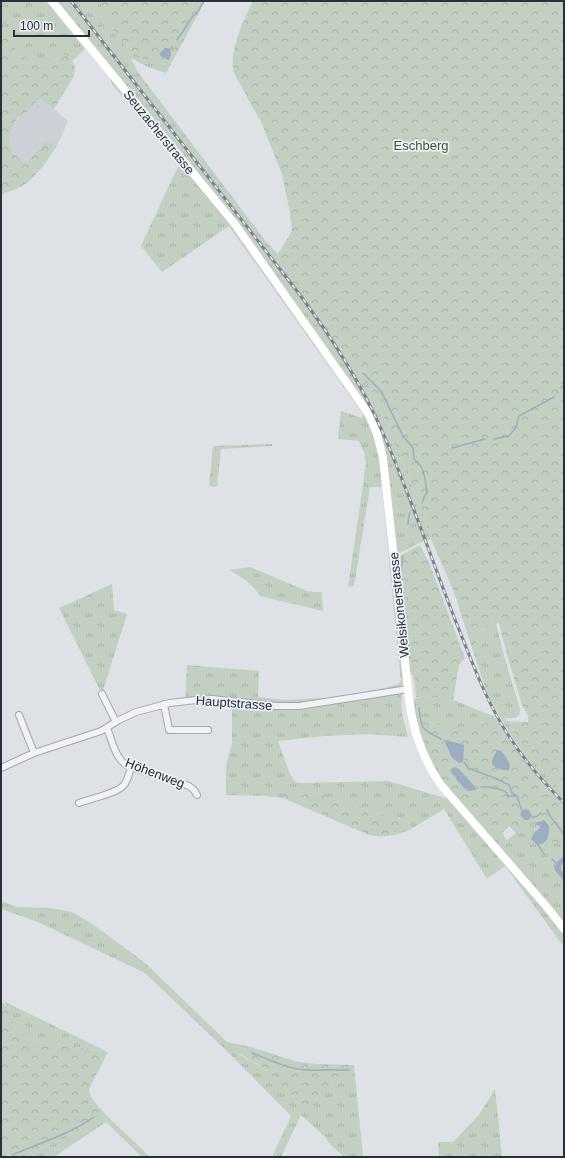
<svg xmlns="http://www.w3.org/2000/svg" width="565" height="1158" font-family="Helvetica,sans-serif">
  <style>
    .built { fill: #cdd0d7 }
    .grass { fill: url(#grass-tufts); fill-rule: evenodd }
    .forest { fill: url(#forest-crowns); fill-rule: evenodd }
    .water { fill: #9dadc2 }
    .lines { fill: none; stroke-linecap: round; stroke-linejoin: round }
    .stream { stroke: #9dadc2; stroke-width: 1.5 }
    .minor-casing { stroke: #a4a8af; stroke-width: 8 }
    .minor { stroke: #f0f2f5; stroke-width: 6 }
    .secondary { stroke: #fff; stroke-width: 8 }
    .rail-casing { stroke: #7a808d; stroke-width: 3 }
    .rail { stroke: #edf0f4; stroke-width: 1.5; stroke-dasharray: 4.5; stroke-linecap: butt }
    .labels { text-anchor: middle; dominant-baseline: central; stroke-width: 3.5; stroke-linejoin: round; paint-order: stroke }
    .street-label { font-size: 13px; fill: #292f3b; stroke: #edf0f4 }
    .park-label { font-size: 13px; fill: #3d5538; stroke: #edf0f4 }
  </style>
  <defs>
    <pattern id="grass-tufts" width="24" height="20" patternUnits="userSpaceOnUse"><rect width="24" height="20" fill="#c3cfc0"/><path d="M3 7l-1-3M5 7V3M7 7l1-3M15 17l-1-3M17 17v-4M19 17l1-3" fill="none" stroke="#a8b2a6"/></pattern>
    <pattern id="forest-crowns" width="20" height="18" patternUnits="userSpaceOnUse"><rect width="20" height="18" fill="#c3cfc0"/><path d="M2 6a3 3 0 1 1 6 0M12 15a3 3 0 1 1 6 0" fill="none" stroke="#a8b2a6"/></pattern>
  </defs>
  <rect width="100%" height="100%" fill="#dee1e6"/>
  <!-- built -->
  <path class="built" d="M40,97L68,121L57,146L46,141L26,164L14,154L11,150L10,133L17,118L28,111Z"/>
  <!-- grass -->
  <path class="grass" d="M1,1H6L8,3L10,1H46L85,49L72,61L63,54L47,65L32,62L11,45L1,26Z
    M52,1H100L103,11L157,63L171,64L166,73L148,67L131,58L138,72L267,243L278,254L274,262L333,341L348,364L370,386L419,502L431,539L419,543L392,557L403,676L401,705L403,719L408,737L369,734L324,736L278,741L290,774L294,780L298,783L388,781L445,798L449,795L419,735L413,703L415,698L434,697L453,700L495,717L509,740L522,758L542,783L564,806V947L505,866L487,879L444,809L413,828L408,823L402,820L357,808L324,795L286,789L283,798L265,796L226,795V765L232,743V701H185L187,665L259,671L258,697L283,700L323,698V702L397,685L401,682L382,487H370L354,586L348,587L366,464L364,452L359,441L338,439L341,411L362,418L363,414L229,226L162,272L141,246L179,164L112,84L107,68ZM510,825L516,833L507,840L502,833Z
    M272,444V446L221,449L217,487L209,486L213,446Z
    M250,567L307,591L315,592H322L323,611L260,596C253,584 241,577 230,570Z
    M112,584L114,610L127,614L102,694L59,608Z
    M496,623L504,656L520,709V713L516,718H504L543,771L564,793V801L545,781L526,757L510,734L487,693L473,651L479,634L486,626Z
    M1,901L17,907L51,908L66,911L74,913L91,923L144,962L227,1042L251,1047L239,1054L269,1072L306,1109L335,1079L355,1076L363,1156L369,1157H344L329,1143L326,1138L301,1115L281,1157H272L291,1116L231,1055L145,973L38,922L1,909Z
    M3,1001L108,1052L34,1041L21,1036L13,1024L10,1009Z
    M495,1089L502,1157H439L438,1142H453L479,1115Z
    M105,1114L150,1157H142L106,1122L54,1157H22C47,1145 85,1132 105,1114Z"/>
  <!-- forest -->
  <path class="forest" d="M100,1H205L171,64L157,63L133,54L118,39L103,11Z
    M253,1H564V793L543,771L505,721L528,722V716L522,705L507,655L499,623C480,625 479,635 473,651L454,592L431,539L419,502L370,386L348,364L333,341L274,262L278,254L292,231L290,213L282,174L261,122L234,73C228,53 244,19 253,1Z
    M1,26L11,45L32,62L47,65L63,54L72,61L75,66L74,76L54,109L40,98L28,111L17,118L10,133L11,150L14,154L26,164L46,141L57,146C48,159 39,173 27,183C20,188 9,192 1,194Z
    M420,545L430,565L465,658L459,665L453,700L434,697L422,698L416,697L414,678L410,672L398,562L401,555Z
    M486,713L495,717L509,740L522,758L542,783L564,806V813L558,809L554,812L564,827V842L562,844L546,841L548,837V824L543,818L532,823L516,833L509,826L502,833L507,840L497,850L449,795L434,768L423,747L415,718L463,732L482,729C487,721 483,720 486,713ZM448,741L459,743L464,755L463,758L464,761L458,763C451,757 449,750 445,742ZM502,752L510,766L507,770L495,767L492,764ZM455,767L459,769L476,789C474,790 472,791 470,791C465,791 462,783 458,781L451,770Z
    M286,789L324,795L357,808L402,820L408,823L413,828C400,835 384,838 369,835L283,798Z
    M1,1001L10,1009L13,1024L21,1036L34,1041L108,1052L89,1089C89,1099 99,1106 105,1114C85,1132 47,1145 22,1157H12V1155L1,1156Z
    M251,1047L298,1062L317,1064L354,1065L355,1076L335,1079L306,1110L269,1072L239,1053Z"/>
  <!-- water -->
  <path class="water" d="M165,48H167L170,49L171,55L169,60L162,57L159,54Z
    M446,740L464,745L463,762L459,763L452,758L445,742Z
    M497,750L501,751L506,757L510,766L509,770C504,771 495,768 492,764V760Z
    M455,767L459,769L477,789C474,790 472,791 470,791C464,791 461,782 457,781L456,777L453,775L451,772V769Z
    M525,809L529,810L532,816L528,820H525L520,815L522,811Z
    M544,820L549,826C549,837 548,843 537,845L531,839L534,833L540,828L539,825H536L535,823Z
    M564,856V861L561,866V870L564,873V881L554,869L557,862Z"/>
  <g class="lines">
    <!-- stream -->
    <path class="stream" d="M177,40L193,16L197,13L204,1
      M170,49L172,47
      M363,373L381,391L403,436L413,448L414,459C425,467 425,479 427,493L425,495L422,503
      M561,388L564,385
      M494,439L509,436L516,427L519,416L554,397
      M452,448L485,439
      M408,524L409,514L410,513
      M403,556L401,574L410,658
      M419,708C421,730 422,729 441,739
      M464,762L465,763L468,768L497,779L509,785L512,793L517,796L522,811
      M481,787C487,786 501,789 506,792L508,796H517
      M547,810L550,815
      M550,816L564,834
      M532,817H536L541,813
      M538,845L544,854
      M552,859L556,863
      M252,1053C271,1060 289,1070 309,1070C318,1071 328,1069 337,1070C341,1071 345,1069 349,1070
      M12,1155C40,1143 70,1134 94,1117"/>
    <!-- minor casing -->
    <g class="minor-casing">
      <path id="minor" d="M102,694L116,722
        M164,704L169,730H208
        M19,715L34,753
        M107,728C112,740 115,759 128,766L189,786L194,790L197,795
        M1,768L34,753L101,731L119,720L136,712L170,703L196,700L212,699L276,706H299L408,689
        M79,803C90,799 118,793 124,785C128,780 129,773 131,767"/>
    </g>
    <!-- minor -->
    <use href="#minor" class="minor"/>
    <!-- secondary -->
    <path class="secondary" d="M52,1L234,223L363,406L369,415L377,434L383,458L409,699C413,731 422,758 441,785L546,906L564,929"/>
    <!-- rail casing -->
    <g class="rail-casing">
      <path id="rail" d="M71,1L297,291C330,335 360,380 382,431C409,492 430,555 454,617C469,654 482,691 502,725C519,754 541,780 564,803"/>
    </g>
    <!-- rail -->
    <use href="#rail" class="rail"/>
  </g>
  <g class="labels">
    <!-- street labels -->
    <g class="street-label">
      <text transform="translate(159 132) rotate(51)">Seuzacherstrasse</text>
      <text transform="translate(399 605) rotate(-96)">Welsikonerstrasse</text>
      <text transform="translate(234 703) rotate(4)">Hauptstrasse</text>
      <text transform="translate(155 773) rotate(21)">Höhenweg</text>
    </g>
    <!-- park labels -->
    <g class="park-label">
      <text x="421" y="145">Eschberg</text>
    </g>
  </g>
  <!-- border -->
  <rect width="565" height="1158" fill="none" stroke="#292f3b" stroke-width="4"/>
  <!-- scale -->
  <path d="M14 30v6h75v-6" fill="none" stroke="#292f3b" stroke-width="2"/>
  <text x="20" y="30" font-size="12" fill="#292f3b" stroke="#edf0f4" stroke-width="3" paint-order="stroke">100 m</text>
</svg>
